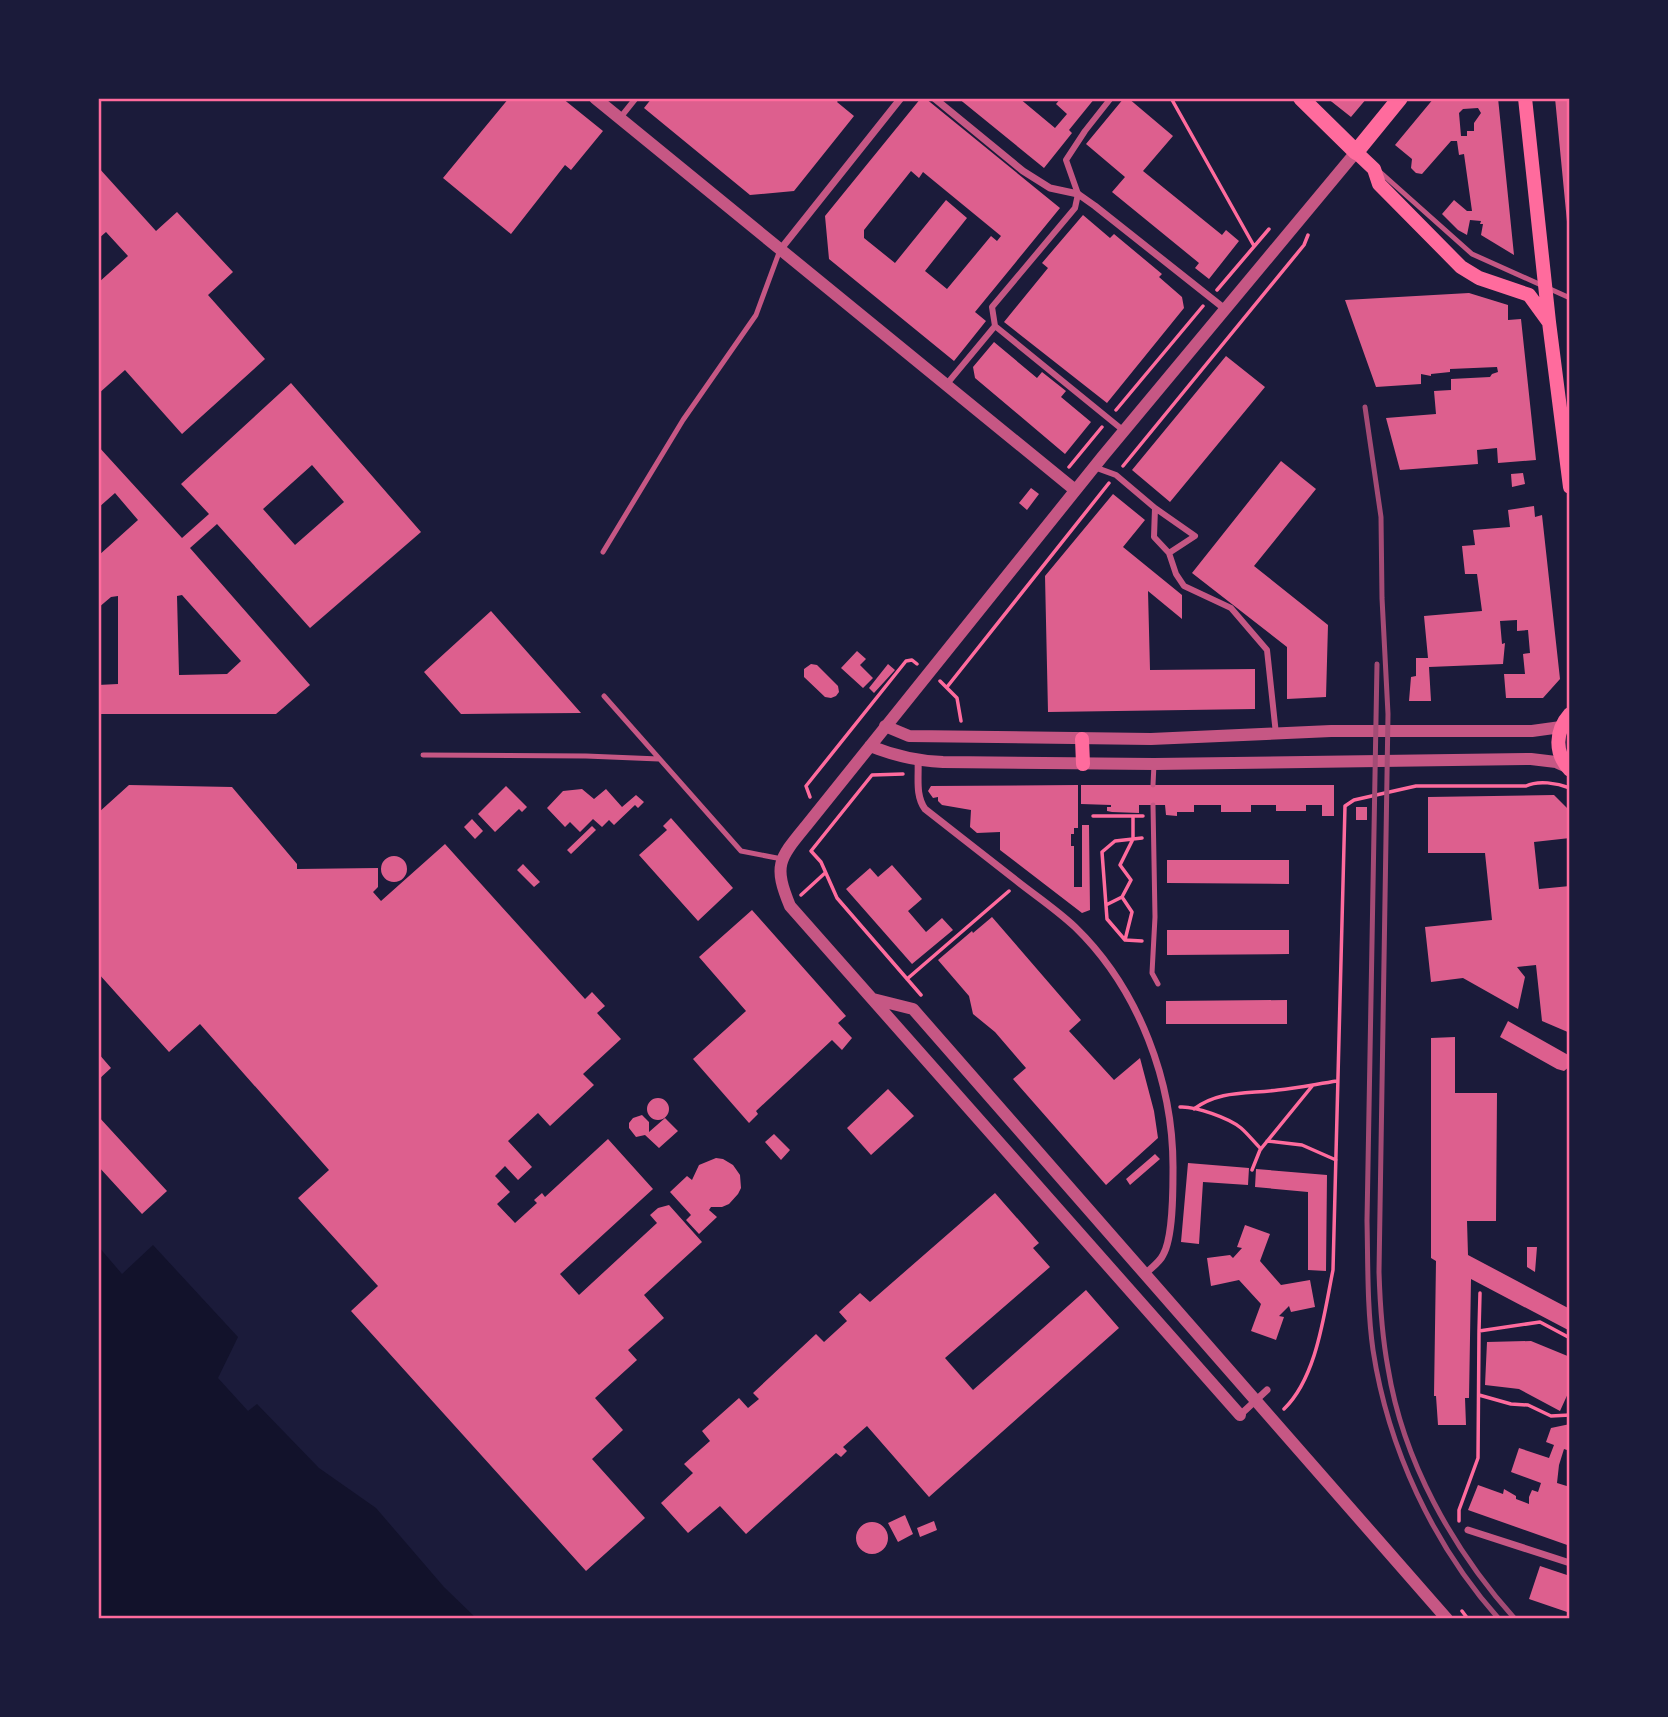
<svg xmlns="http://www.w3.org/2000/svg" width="1668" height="1717" font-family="'Noto Sans',sans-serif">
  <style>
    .water { fill: #12122b }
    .building { fill: #dd5f8e; fill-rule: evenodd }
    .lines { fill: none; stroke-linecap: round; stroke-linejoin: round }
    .path { stroke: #ff6b9d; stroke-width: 3.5 }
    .service { stroke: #c65784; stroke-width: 5 }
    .pedestrian { stroke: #c65784; stroke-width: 6 }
    .minor { stroke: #c65784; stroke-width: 7 }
    .tertiary { stroke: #c65784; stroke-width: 12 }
    .secondary { stroke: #ff6b9d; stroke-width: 14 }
    .primary { stroke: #ff6b9d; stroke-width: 16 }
    .rail { stroke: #a44b75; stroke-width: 5 }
    .neatline { fill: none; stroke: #ff6b9d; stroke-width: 2.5 }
  </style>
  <rect width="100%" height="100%" fill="#1b1b3a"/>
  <!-- water -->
  <path class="water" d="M153,1245L238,1337L218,1378L248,1411L257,1404L319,1468L376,1508L444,1587L477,1619H98V1246L122,1274Z"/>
  <!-- building -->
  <path class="building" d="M509,98H562L603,131L571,170L565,165L511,234L443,178Z
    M652,98H840L837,102L854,116L794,191L750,195L644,108Z
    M921,98H925L1060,208L975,312L986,321L954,361L829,259L825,216ZM911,171L919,178L923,172L1001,236L997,241L991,236L947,289L925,271L967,218L946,200L895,263L864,238V230Z
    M958,98H1019L1055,128L1067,114L1056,104L1061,98H1095L1069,130L1072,133L1044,168Z
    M1124,98H1128L1173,136L1143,171L1222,235L1226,230L1239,241L1209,279L1195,268L1199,263L1112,192L1125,177L1086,144Z
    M1327,98H1367L1351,117Z
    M1434,98H1498L1514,255L1481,235L1483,224H1480L1481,221L1470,220L1467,235L1458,230L1442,214L1454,200L1467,211H1472L1464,154L1459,155L1457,141H1451L1422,174L1416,173L1411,168L1412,159L1395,145ZM1478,108L1481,113L1474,123V131H1467V136H1461L1459,113L1463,109Z
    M1555,98H1570V231L1568,232Z
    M98,167L156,231L177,212L233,272L208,295L265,359L182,434L125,370L98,394V283L128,256L106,232L98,239Z
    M1083,215L1110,238L1114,234L1162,274L1159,277L1182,297L1184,308L1107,403L1004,322L1048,268L1042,263Z
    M1469,293L1508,305V320L1521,319L1536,460L1498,463L1497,448L1477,450L1478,464L1400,470L1386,418L1436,414L1434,391L1451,390V379L1490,377L1492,374L1498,372L1497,367L1450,369V372L1431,374V376L1421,374V384L1376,387L1345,300Z
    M994,342L1037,378L1042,372L1066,391L1061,397L1091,422L1065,454L975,378L973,367Z
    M1226,356L1265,387L1170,502L1132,470Z
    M291,383L421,532L310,628L217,524L190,548L310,685L276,714H98V685L118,684V596L111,597L98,608V556L138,520L115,493L98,508V446L182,538L209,514L181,484ZM312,465L344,502L295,545L263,509ZM182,595L241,661L227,674L179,675L177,596Z
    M1281,461L1316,489L1254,566L1328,625L1326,697L1287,699V647L1192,573Z
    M1523,473L1525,484L1512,487L1511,474Z
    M1031,488L1039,494L1027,510L1019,503Z
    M1113,494L1145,520L1123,547L1182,595V619L1148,591L1150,670L1255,669V709L1048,712L1045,576Z
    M1534,506L1535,517L1542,515L1560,679L1543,698H1506L1504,674H1525L1523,654L1530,653L1528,630L1517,631V620L1500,621L1502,644L1505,643L1503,664L1429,667L1431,701H1409L1411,677L1416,676V658H1428L1424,616L1482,611L1477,574H1465L1462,546L1475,545L1473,530L1510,527L1508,510Z
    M491,611L581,713L461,714L424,672Z
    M857,651L866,659L860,665L873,678L863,688L841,668Z
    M811,664L817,665L838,686L839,692L836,696L831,698L825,697L804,677V669Z
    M888,664L895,670L874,693L869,688Z
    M129,785L232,787L297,864V869L378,868V887L373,892L381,901L445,844L585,999L592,992L605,1006L597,1013L621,1039L583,1074L594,1085L550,1126L538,1113L508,1141L532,1167L518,1180L505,1166L495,1176L510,1192L497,1204L515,1223L537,1203L534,1200L542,1193L545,1197L608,1139L653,1189L560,1274L579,1295L657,1223L650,1215L658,1208L669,1205L702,1242L644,1295L664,1318L628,1350L637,1360L595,1398L623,1430L592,1459L645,1518L586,1571L351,1311L378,1286L298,1198L329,1170L200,1024L169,1052L98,973V813Z
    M1078,785V828H1074V834H1071V846H1074V887H1082V825H1089L1090,910L1082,913L1000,850V832L977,833L970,827L971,810L942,805L938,801V797L933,798L928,791L931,786Z
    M1081,785H1334V816H1322V805H1306V811H1276V805H1251V812H1221V805H1194V812H1177V816L1166,815L1165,805H1139V813L1112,812L1107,811V807H1111V805L1081,804Z
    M506,786L527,807L522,812L519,809L495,832L478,814Z
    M582,789L594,799L606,789L622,807L636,795L644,802L638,808L635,805L614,825L609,820L602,827L593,819L580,832L570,822L565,827L547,808L563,791Z
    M1554,795L1570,811V838L1534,842L1539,889L1570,886V1033L1542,1021L1536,965L1517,967L1525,977L1518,1009L1463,978L1431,982L1425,927L1492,920L1485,853H1428V797Z
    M1356,807H1367V820H1356Z
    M671,818L733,888L698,921L639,855L667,830L663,826Z
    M472,819L483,831L475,839L464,827Z
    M592,826L596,830L571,854L567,850Z
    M381 869a13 13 0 1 1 26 0a13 13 0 1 1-26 0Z
    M1167,860H1289V884L1167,883Z
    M523,864L540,882L534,887L517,870Z
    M892,865L922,899L908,911L926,932L942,918L953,930L912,964L846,889L870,868L878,877Z
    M752,910L846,1016L838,1023L852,1038L842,1050L832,1040L756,1111L758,1114L749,1123L693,1059L746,1011L699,957Z
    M992,917L1081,1020L1069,1031L1114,1080L1140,1058L1154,1111L1158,1138L1106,1185L1013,1079L1026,1068L995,1032L973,1014L969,996L938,960L972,931L973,933Z
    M1167,930H1289V954L1167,955Z
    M1287,1000V1024H1166V1001Z
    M1508,1021L1570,1056L1569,1067L1564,1071L1557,1069L1500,1037Z
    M1455,1037V1093H1497L1496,1221H1467L1468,1255L1570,1309V1331L1471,1279L1469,1398H1465L1466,1425H1438L1436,1396H1434L1436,1261L1431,1258V1038Z
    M98,1053L111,1068L98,1080Z
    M888,1089L914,1116L871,1155L847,1128Z
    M647 1109a11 11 0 1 1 22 0a11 11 0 1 1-22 0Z
    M642,1115L649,1122V1132L665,1118L678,1131L659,1148L645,1135L636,1137L629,1128V1123L633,1118Z
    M98,1116L167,1191L142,1214L98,1166Z
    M774,1134L790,1150L781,1160L765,1142Z
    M1155,1154L1160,1159L1130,1185L1126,1179Z
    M716,1158L723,1159L733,1165L740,1175L741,1188L738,1194L729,1204L722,1207H711L709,1210L717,1217L699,1234L686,1220L691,1215L670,1192L687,1176L692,1180L699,1165Z
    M1188,1163L1249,1168L1248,1185L1203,1182L1199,1244L1181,1242Z
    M1256,1169L1327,1175L1326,1271L1308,1270V1192L1255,1187Z
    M995,1193L1039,1243L1033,1248L1050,1267L945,1358L973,1390L1086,1290L1119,1328L929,1497L867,1426L843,1447L847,1451L841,1457L836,1453L746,1534L720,1506L688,1533L661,1503L693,1473L684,1464L710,1441L702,1431L739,1398L748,1408L759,1399L753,1393L816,1334L824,1342L847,1321L839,1312L860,1293L870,1302Z
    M1245,1225L1270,1234L1260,1261L1281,1285L1310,1280L1315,1307L1291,1312L1289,1306L1279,1316L1284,1317L1276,1340L1251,1331L1261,1304L1239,1280L1211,1286L1207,1258L1230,1255L1233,1258L1242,1248L1237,1247Z
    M1527,1247H1537L1535,1272L1527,1267Z
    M1531,1341L1570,1357V1389L1560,1411L1519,1389L1485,1385L1487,1342Z
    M1570,1424V1451L1564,1449L1559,1465L1557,1483L1570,1487V1546L1468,1510L1478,1485L1503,1494L1504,1489L1516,1496V1499L1529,1504V1497L1532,1490L1538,1492L1541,1483L1511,1472L1519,1448L1549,1458L1554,1445L1546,1442L1551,1428Z
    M905,1515L913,1534L898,1542L888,1523Z
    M934,1521L937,1530L920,1537L917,1528Z
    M856 1538a16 16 0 1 1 32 0a16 16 0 1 1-32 0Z
    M1540,1566L1570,1576V1613L1529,1599Z"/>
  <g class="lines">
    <!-- path -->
    <path class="path" d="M1171,98L1254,246
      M1217,290L1269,229
      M1116,410L1203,306
      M1123,466L1304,245L1308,235
      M1069,467L1102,427
      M940,681L957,698L961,721
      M947,687L1109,483
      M903,774L872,775L811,851L821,862L837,898L921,995
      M810,797L806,786L906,661L912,660L917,664
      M1093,816H1143
      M1142,838L1115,841L1102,852L1107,919L1125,940L1142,941
      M801,895L825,873
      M1106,905L1122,897
      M1125,940L1132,912L1122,897L1131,880L1120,865L1133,839V816
      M907,979L1009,891
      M1180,1107C1195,1106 1229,1118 1241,1128C1248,1134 1254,1142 1261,1149
      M1194,1109C1219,1090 1248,1094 1278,1090C1297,1088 1317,1084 1337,1081
      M1267,1141L1302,1145L1336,1160
      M1252,1170L1260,1150L1313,1085
      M1479,1331L1480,1293
      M1479,1395L1511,1404L1528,1405L1551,1416L1570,1415
      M1284,1409C1317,1377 1324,1314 1333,1270L1345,806L1354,800L1416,786H1526C1538,780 1557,783 1570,788
      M1459,1521V1510L1478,1458L1479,1331L1540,1322L1570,1338
      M1462,1611L1468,1619"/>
    <!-- service -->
    <path class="service" d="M1380,172L1472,254L1570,298
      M603,552L683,420L756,315L780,250
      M604,696L741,851L782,859
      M423,755L586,756L659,759
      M1153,785L1154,764
      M1153,805L1155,917L1152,973L1158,984"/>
    <!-- pedestrian -->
    <path class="pedestrian" d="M620,118L636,98
      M995,326L1124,431
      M946,385L995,326L992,307L1075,208L1078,194L1066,160L1085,131L1111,98
      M1094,467L1116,475L1155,508L1154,537L1169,553L1176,574L1184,586L1231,608L1267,650L1276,734
      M1155,508L1195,536L1169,553"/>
    <!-- minor -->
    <path class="minor" d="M934,98L1023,171L1050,188L1078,194L1095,206L1225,309
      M780,250L901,98
      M918,761C919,777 915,795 925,809C956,833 986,857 1017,881C1036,896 1057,910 1075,927C1139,989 1174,1083 1173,1171C1173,1192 1173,1238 1163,1255C1160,1262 1150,1269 1145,1274
      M1240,1415L1267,1390
      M1468,1530L1570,1563"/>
    <!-- tertiary -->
    <path class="tertiary" d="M595,98L1075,490
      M885,726L909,736L1151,739L1331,731H1532L1561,727
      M870,746C895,756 916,761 943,762L1154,764L1531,759L1556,762L1567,767
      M873,999L913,1009L1447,1619
      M1240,1415L790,906C773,865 779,859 806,826L1103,456L1356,152"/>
    <!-- secondary -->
    <path class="secondary" d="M1525,98L1549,322L1570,487
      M1356,152L1374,169L1379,184L1461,267L1479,278L1529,295L1548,321
      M1570,714C1555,731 1554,753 1570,770
      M1082,739L1083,764"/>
    <!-- primary -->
    <path class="primary" d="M1301,98L1356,152L1400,98"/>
    <!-- rail -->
    <path class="rail" d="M1365,407L1381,517L1382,598L1388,714L1379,1272C1380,1304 1382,1336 1388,1368C1403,1461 1453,1550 1515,1619
      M1377,664L1367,1221C1368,1264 1367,1307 1373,1350C1388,1448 1433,1545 1499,1619"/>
  </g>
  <!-- border -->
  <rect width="1668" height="1717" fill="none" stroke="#1b1b3a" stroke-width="200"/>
  <rect x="100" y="100" width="1468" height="1517" class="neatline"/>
</svg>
